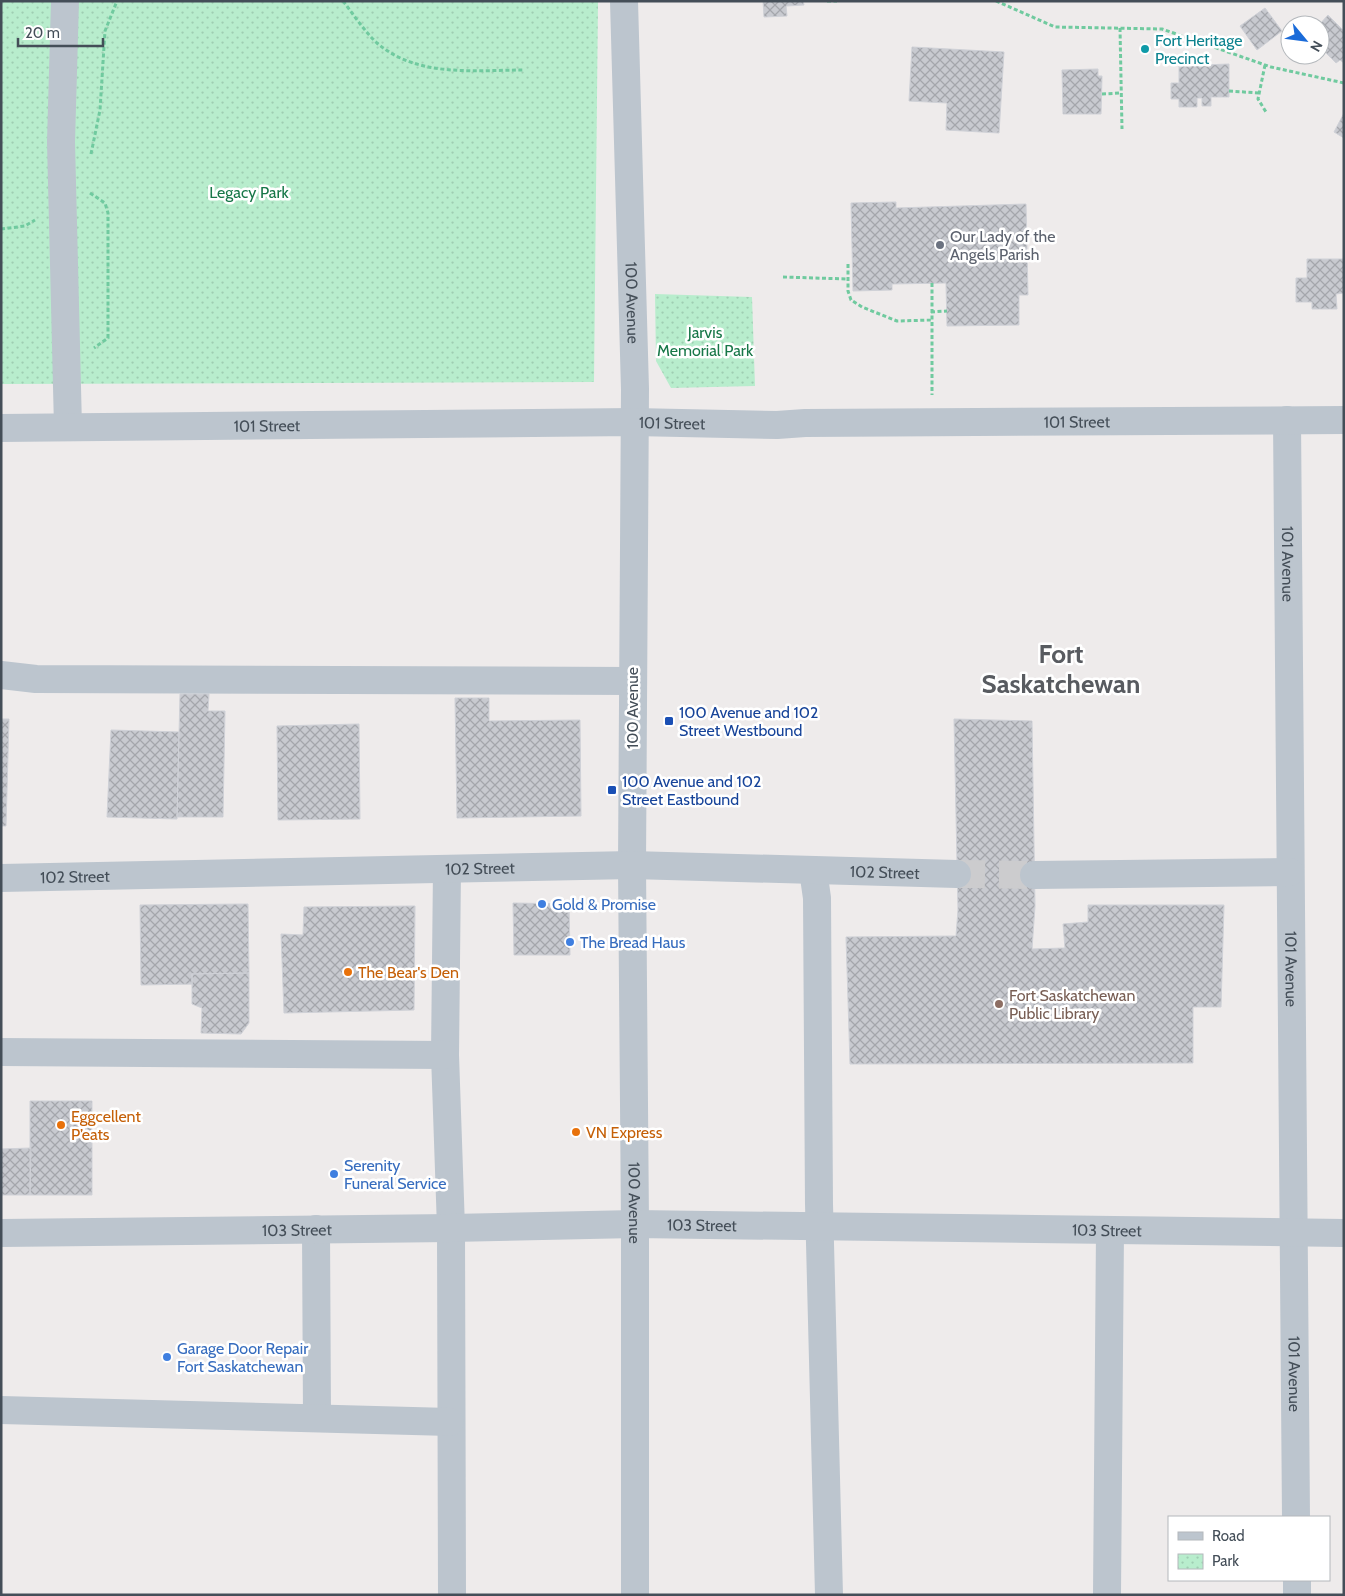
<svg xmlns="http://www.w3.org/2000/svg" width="1345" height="1596" font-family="Cabin,sans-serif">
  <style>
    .park { fill: url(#park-dots) }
    .building { fill: url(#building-cross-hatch); stroke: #cfd1d7 }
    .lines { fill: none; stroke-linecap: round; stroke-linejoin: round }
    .minor-tunnel { stroke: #ccccce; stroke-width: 28; stroke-dasharray: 28 14; stroke-linecap: butt }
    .path { stroke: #70ca9f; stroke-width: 3; stroke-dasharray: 4 2.5; stroke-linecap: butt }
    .minor { stroke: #bcc5ce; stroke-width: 28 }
    .culture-dot { fill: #0f9aa8; stroke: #fff; stroke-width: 2 }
    .worship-dot { fill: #6b7280; stroke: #fff; stroke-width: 2 }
    .transit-dot { fill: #1a4fb4; stroke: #fff; stroke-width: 2 }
    .shop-dot { fill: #3f7fe0; stroke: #fff; stroke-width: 2 }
    .food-dot { fill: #e8710a; stroke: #fff; stroke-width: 2 }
    .education-dot { fill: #8d6e63; stroke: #fff; stroke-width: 2 }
    .labels { text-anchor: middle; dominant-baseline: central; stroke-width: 5; stroke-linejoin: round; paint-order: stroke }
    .culture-label { font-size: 16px; fill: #0d838f; stroke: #fff; text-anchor: start }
    .park-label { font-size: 16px; fill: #177748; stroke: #fff }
    .worship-label { font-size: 16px; fill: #5b616d; stroke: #fff; text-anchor: start }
    .street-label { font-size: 16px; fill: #444e58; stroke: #fff }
    .transit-label { font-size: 16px; fill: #164399; stroke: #fff; text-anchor: start }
    .shop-label { font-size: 16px; fill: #366cbe; stroke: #fff; text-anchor: start }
    .food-label { font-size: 16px; fill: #c56008; stroke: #fff; text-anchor: start }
    .education-label { font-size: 16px; fill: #785e54; stroke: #fff; text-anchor: start }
    .town-label { font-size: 26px; font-weight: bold; fill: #585b60; stroke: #fff }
  </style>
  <defs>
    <pattern id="park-dots" width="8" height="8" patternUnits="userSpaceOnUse" patternTransform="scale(1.25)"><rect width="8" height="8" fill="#b8edcd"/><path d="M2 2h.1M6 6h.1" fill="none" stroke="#9fcdb2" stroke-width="1.8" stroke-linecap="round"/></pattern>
    <pattern id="building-cross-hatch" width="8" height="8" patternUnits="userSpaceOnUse" patternTransform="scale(1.25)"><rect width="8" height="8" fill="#c8cad0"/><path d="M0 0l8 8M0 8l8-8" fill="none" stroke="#a4a6ac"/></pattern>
  </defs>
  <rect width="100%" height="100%" fill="#eeebeb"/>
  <!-- park -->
  <path class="park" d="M1,1H598L594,382L1,384Z
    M655,294L752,297L755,386L671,388L656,361Z"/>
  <!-- building -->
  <path class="building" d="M763,1H803L804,5L786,6L787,16L764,17Z
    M1265,8L1282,31L1257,50L1240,26Z
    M1328,15L1344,31V63L1340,60L1336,63L1320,47L1319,25Z
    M912,47L1004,52L999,133L946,130L947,103L909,101Z
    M1229,64V97H1211V106H1202V98H1197V107H1179V99H1171V83H1179V66Z
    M1098,69V76H1102L1101,114H1063L1062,70Z
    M1344,113V138L1334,132Z
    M896,202V208L1026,204L1028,295H1019V325L947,326L946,283L892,284V290L853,291L851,203Z
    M1307,259H1344V293L1336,294L1337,309H1312V302H1296V278H1307Z
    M180,694H209L208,711H225L223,817H177Z
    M455,698H489V721L580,720L581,816L457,818Z
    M1,719H9L6,826H1Z
    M954,719L1032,721L1035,906L1032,949L1065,948L1063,924L1088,922V905H1224L1221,1007H1193V1063L850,1064L846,937L956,936L958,910Z
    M359,724L360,819L278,820L277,726Z
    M111,730L179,732L177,819L107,817Z
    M513,903L569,904L570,955H514Z
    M248,904L249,973L192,974V984L141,985L140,905Z
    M415,906L414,1010L284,1013L281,934L303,935L304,907Z
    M249,973V1023L241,1034L201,1033L202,1008L192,1004V974Z
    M30,1101H92V1195H30Z
    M31,1148L30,1195H1V1149Z"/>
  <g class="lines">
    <!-- minor-tunnel -->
    <path class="minor-tunnel" d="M957,874L1034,875"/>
    <!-- path -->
    <path class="path" d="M343,1C354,15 364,31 377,43C418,78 474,70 524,70
      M827,1H837
      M996,1L1055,27L1162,29L1271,67L1344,83
      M1120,28L1122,129
      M1265,65L1258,99L1266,112
      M1229,91L1259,93
      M1102,94L1121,93
      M91,154L100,110L105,31L117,1
      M90,193L105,203L108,213V338L94,348
      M1,229L25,226L35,220
      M848,264V291L851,300L862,307L897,321L931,320
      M783,277L847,279
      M932,283V395
      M931,312L947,311"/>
    <!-- minor -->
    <g class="minor">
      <path d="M65,1L61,142L68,427"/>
      <path id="s1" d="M624,1L635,389L632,865L635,1224V1595"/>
      <path id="s2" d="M1287,420L1296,1517"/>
      <path id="s3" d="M1,428L634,422L777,425L805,423L1344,420"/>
      <path d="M1,675L36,679L633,681"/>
      <path d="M447,869L445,1055L451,1228L452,1595"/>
      <path d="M813,870L817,898L819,1204L829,1595"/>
      <path d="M1034,875L1290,872"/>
      <path id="s4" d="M1,878L632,865L957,874"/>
      <path d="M1,1052L445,1055"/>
      <path d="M316,1229L317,1418"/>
      <path id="s5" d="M1,1233L451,1228L635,1224L1344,1233"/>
      <path d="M1,1410L450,1422"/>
      <path d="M1297,1580V1595"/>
      <path d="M1107,1595L1110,1231"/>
    </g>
  </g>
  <!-- markers -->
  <circle class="culture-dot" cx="1145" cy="49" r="5"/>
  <circle class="worship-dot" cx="940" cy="245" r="5"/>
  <g class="transit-dot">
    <rect x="664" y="716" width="10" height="10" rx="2.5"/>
    <rect x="607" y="785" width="10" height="10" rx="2.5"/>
  </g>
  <g class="shop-dot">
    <circle cx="542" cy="904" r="5"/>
    <circle cx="570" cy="942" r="5"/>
    <circle cx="334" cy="1174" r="5"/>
    <circle cx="167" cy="1357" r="5"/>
  </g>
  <g class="food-dot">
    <circle cx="348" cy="972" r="5"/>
    <circle cx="61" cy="1125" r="5"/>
    <circle cx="576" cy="1132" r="5"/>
  </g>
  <circle class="education-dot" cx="999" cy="1004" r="5"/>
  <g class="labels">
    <!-- culture labels -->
    <g class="culture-label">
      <text x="1155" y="40">Fort Heritage<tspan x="1155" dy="18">Precinct</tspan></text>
    </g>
    <!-- park labels -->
    <g class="park-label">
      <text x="249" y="192">Legacy Park</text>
      <text x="705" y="332">Jarvis<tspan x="705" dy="18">Memorial Park</tspan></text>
    </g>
    <!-- worship labels -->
    <g class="worship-label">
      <text x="950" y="236">Our Lady of the<tspan x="950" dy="18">Angels Parish</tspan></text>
    </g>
    <!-- street labels -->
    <g class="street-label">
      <text stroke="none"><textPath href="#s1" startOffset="302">100 Avenue</textPath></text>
      <text stroke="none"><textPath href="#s3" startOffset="1076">101 Street</textPath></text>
      <text stroke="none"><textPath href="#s3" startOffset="671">101 Street</textPath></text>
      <text stroke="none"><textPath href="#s3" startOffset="266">101 Street</textPath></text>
      <text stroke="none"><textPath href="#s2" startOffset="144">101 Avenue</textPath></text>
      <text transform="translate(632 708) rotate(-90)">100 Avenue</text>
      <text stroke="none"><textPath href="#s4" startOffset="479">102 Street</textPath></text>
      <text stroke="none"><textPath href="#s4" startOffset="884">102 Street</textPath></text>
      <text stroke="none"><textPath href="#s4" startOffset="74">102 Street</textPath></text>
      <text stroke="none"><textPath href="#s2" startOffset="549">101 Avenue</textPath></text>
      <text stroke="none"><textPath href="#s1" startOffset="1202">100 Avenue</textPath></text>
      <text stroke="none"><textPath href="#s5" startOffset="701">103 Street</textPath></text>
      <text stroke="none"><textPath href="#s5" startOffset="296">103 Street</textPath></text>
      <text stroke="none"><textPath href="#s5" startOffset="1106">103 Street</textPath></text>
      <text stroke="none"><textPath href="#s2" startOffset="954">101 Avenue</textPath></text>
    </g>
    <!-- transit labels -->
    <g class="transit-label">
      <text x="679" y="712">100 Avenue and 102<tspan x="679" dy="18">Street Westbound</tspan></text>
      <text x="622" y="781">100 Avenue and 102<tspan x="622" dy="18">Street Eastbound</tspan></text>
    </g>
    <!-- shop labels -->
    <g class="shop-label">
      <text x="552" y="904">Gold &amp; Promise</text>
      <text x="580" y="942">The Bread Haus</text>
      <text x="344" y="1165">Serenity<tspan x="344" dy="18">Funeral Service</tspan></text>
      <text x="177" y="1348">Garage Door Repair<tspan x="177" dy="18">Fort Saskatchewan</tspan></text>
    </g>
    <!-- food labels -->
    <g class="food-label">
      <text x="358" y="972">The Bear's Den</text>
      <text x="71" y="1116">Eggcellent<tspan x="71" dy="18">P’eats</tspan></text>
      <text x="586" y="1132">VN Express</text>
    </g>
    <!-- education labels -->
    <g class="education-label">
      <text x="1009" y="995">Fort Saskatchewan<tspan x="1009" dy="18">Public Library</tspan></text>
    </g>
    <!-- town labels -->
    <g class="town-label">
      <text x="1061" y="654">Fort<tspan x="1061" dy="30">Saskatchewan</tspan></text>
    </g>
  </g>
  <!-- border -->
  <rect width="1345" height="1596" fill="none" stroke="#444e58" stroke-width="5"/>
  <!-- legend -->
  <rect x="1168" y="1516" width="162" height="65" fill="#ffffff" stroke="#b4b8bc"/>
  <rect x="1178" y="1532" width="25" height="8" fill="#bcc5ce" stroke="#b4b8bc"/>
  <text x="1212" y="1541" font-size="15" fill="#444e58">Road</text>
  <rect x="1178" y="1554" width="25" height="15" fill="url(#park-dots)" stroke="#b4b8bc"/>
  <text x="1212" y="1566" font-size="15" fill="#444e58">Park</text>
  <!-- north arrow -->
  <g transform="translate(1305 40) rotate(119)"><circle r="24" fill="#ffffff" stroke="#b4b8bc"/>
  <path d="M0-4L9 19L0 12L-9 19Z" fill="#1a6bd9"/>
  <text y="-8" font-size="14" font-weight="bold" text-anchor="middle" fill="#444e58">N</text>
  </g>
  <!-- scale -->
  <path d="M18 38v8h85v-8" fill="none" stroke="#444e58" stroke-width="2.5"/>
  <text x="25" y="38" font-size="15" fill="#444e58" stroke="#ffffff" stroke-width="4" paint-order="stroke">20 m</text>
</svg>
